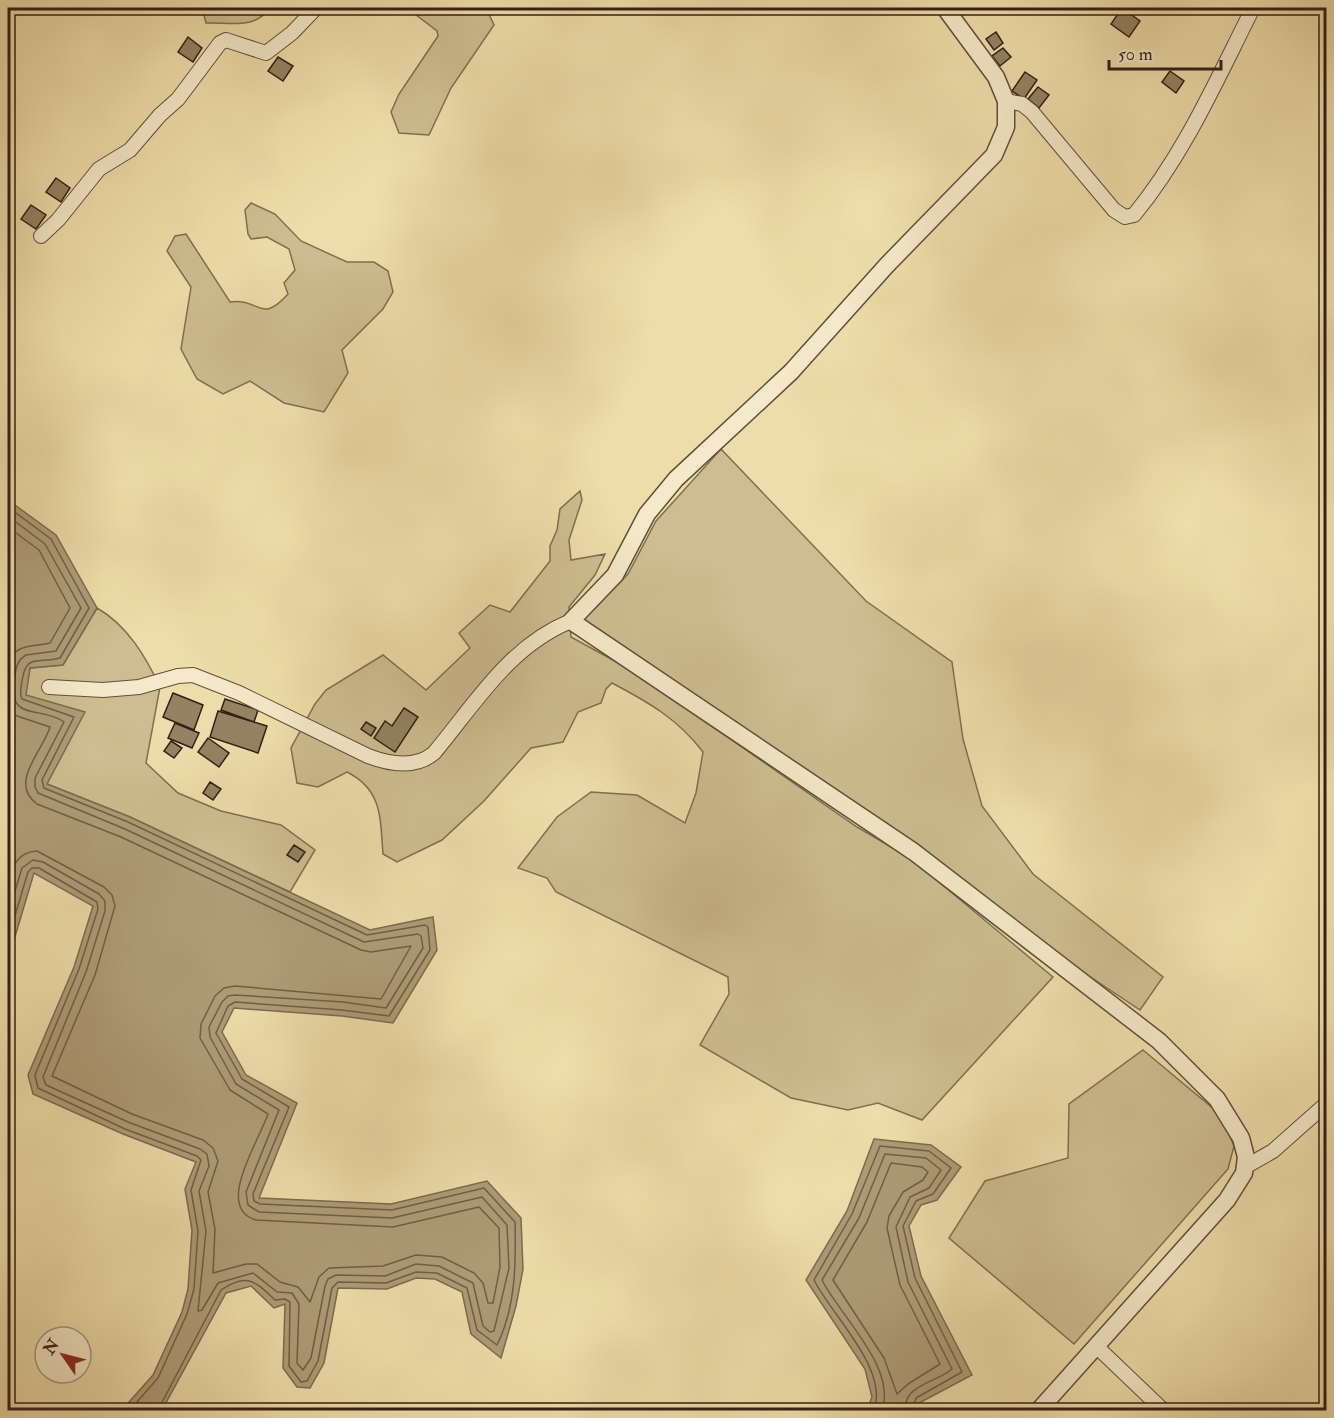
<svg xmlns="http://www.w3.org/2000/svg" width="1334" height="1418" font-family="'IM FELL Double Pica',serif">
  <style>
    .green { fill: #cebd90; stroke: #806e52; stroke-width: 1.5 }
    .water { fill: #ae9c77; stroke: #7c6a4f; stroke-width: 1.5 }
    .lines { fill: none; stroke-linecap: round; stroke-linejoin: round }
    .shore { stroke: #705e46; stroke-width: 1.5 }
    .building { fill: #948262; stroke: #321f14; stroke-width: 1.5 }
    .minor-casing { stroke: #614e3a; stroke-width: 16 }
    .tertiary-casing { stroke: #614e3a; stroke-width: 19 }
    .minor { stroke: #f4e9c8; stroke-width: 14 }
    .tertiary { stroke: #f4e9c8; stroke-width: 16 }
  </style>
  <rect width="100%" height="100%" fill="#eda"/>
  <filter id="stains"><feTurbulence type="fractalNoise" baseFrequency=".00333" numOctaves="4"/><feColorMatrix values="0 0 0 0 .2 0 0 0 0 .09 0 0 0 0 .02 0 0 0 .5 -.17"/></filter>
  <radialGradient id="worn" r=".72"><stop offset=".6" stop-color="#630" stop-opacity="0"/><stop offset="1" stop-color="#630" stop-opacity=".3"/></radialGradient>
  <!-- green -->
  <path class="green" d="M202,8H270C254,30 230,22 206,23Z
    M407,8H486L494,25L451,88L429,135L399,133L391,112L399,94L438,36L437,31Z
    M251,203L275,214L301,241L347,262H374L388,271L393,292L383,309L342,350L348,373L324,412L284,403L250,381L223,394L197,379L181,349L191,287L167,251L175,236L186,234L230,302C261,298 260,325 288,294L284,283L295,270L289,249L267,237L251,239L248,234L245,210Z
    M721,449L866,601L952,662L963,739L982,806L1033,874L1163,977L1140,1010L1056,954L828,786L584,619L628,574L656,521Z
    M580,491L582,500L569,540L571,560L605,554L595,575L569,607L571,637L631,670L857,827L910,858L1053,977L922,1120L878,1103L848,1110L791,1098L700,1045L729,994L728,977L556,892L547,878L518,868L557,817L591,792L637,795L685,823L696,793L703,752C678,719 648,702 612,683L606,689L601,703L578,712L563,742L531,748L484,801L442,840L397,862L383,854C380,819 383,790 347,772L318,787L297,783L291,748L315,704L326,690L383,655L426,690L470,648L459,633L490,605L510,612L550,561V546L557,530L560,509Z
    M97,608C127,625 146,657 160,687L146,763L178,793L221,811L281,825L315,850L290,892L130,817L47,784L25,695L30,668L63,665Z
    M1143,1050L1221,1115L1234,1146L1228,1169L1074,1344L949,1238L985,1181L1068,1158L1069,1104Z"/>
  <!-- water -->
  <path class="water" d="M8,500L56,535L97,608L63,665L30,668L26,695L85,712L47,784L130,817L370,930L433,917L437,950L393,1023L342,1016L234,1008L222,1032L246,1075L297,1103L259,1198L391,1204L487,1181L521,1218L523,1269L516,1306L501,1358L471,1334L462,1292L435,1279L416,1278L387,1289L338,1288L324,1363L310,1388L297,1387L283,1368L285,1304L274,1308L251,1286L226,1293L162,1410H122L153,1375L182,1312L188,1289L192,1230L185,1189L196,1162L123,1134L33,1094L28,1075L74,967L93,906L34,873L8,960Z
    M874,1139L931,1145L961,1167L937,1200L921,1205L909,1226L921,1276L972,1375L919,1403L920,1410H867L872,1397L865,1369L806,1280L847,1211Z"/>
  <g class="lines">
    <!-- shore -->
    <path class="shore" d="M8,507L51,539L89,608L60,658C38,664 26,653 22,681C21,688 19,693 22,699L74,717L42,780L44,788L128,822L367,935L425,925L428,927L430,950L389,1016L342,1010L235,1002L228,1006L216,1033L242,1079L289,1107L253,1194L254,1201L260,1204L392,1210L484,1188L515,1222C516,1262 516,1307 497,1345L477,1330L467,1288L437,1273L416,1272L386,1283L338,1282L332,1288L318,1361L307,1381L301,1382L289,1366L290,1302L285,1299L275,1300C256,1282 248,1272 221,1290L158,1410
      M8,516L45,544L81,608L56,651L26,655C16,661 16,670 14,680C8,723 41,705 64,722L35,778V787L38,793L125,829L364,942L418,934L421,936L423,948L386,1008L343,1002L235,995L228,996L222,1002L209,1027L210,1037L236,1084L279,1110L246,1192L248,1205L259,1212L392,1218L482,1197L507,1225L509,1268L494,1331L490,1332L483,1326L473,1283L439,1266L416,1264L385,1276L336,1275L328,1279L325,1286L311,1358L303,1370L297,1363L299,1304L292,1293L277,1292L253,1273L218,1283L202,1310L198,1311L206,1231L199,1191L209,1166L207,1154L200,1149L128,1122L46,1085L43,1077L86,972L105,911V901L99,894L43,862L33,860L22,868L8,914
      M8,527L39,550L70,608L50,643C32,647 15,643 8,664
      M8,708L17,716L50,727C43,751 8,783 37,804L121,837L361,950L371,952L411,946L381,999L235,986L224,988L215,996L201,1024L200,1038L230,1090L268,1114C259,1141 214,1208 256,1220L393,1227L479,1207L499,1228L500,1267L493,1303H488L483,1283L474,1273L442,1257L416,1255L383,1266L329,1268L319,1277L310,1302L298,1287L280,1282L257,1264H246L213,1273L215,1229L208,1192L218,1161L213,1148L203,1140L132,1114L52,1076L95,975L115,906L112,895L104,887L37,851C17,852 13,866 8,883
      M8,939L28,872L32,868H39L97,902L98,909L79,969L35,1075L38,1088L125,1129L197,1156L201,1160L191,1190L198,1231L194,1289L187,1314L158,1378L130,1410
      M891,1163L922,1167L928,1172L923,1180L903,1192L889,1216L887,1228L900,1285L940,1364L908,1384L897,1394L884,1358L833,1280L867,1222Z
      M874,1410C889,1369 832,1316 814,1280L852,1214L880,1146L929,1151L951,1168L933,1194L916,1201L903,1226L915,1278L962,1372L916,1398L913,1410
      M882,1410C897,1368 840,1316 822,1280L859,1218L885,1154L926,1158L941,1170L929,1188L910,1197L896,1227L908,1282L952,1369C938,1382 902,1385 906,1410"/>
  </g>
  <!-- building -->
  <path class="building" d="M1122,8L1140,21L1129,37L1111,24Z
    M996,32L1003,43L994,50L986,39Z
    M188,37L202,48L193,62L178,52Z
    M1003,48L1011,57L1000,66L992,56Z
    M278,57L293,66L283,81L268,71Z
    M1170,71L1184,81L1176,93L1162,82Z
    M1025,72L1037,80L1024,99L1012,91Z
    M1038,87L1049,95L1039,108L1028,99Z
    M56,178L70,188L61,202L46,192Z
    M31,205L46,215L36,229L21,219Z
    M173,693L203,705L194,730L163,717Z
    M225,699L258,710L254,722L221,710Z
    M404,708L418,717L395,752L374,738L385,721L392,726Z
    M218,711L267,726L258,753L210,737Z
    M366,722L376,728L371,736L361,729Z
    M175,723L199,733L192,748L168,738Z
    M208,738L229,753L219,767L198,752Z
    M171,741L182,748L174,758L164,751Z
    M210,782L221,789L213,800L203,793Z
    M294,845L305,852L298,862L287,855Z"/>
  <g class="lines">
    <!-- minor casing -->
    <g class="minor-casing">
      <path id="minor" d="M1006,101L1022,104L1032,112L1114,210L1125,217L1134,215C1185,153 1217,79 1253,8
        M41,236L58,220L99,169L130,150L160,115L178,99L220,43L226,40L266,53L292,33L316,8
        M49,687L103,690L139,687L178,676L193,675L239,693L368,756C389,764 415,769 434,753C475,704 509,646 571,621
        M1245,1167L1273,1151L1326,1104
        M1097,1347L1163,1410"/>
    </g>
    <!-- tertiary casing -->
    <g class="tertiary-casing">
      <path id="tertiary" d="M945,8L996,77L1006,101V127L994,155L887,265L791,372L676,479L647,514L615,575L571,621L914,852L1159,1041L1217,1099L1241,1138L1246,1157L1244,1173L1227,1200L1039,1410"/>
    </g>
    <!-- minor -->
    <use href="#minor" class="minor"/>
    <!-- tertiary -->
    <use href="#tertiary" class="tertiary"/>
  </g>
  <!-- margin -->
  <rect width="1334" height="1418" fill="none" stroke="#eda" stroke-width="30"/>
  <rect x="9" y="9" width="1316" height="1400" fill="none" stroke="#321f14" stroke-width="3"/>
  <rect x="15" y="15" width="1304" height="1388" fill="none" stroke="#321f14" stroke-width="1.5"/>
  <!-- north arrow -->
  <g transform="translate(63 1355) rotate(305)"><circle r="28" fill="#f4e9c8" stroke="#a69880" stroke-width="1.5"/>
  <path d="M0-4.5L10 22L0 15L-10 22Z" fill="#8f2418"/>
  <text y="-9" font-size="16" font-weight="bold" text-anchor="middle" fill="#321f14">N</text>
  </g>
  <!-- scale -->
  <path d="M1109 60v9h112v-9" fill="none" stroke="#321f14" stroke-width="3"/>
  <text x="1118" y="60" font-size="18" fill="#321f14" stroke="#f4e9c8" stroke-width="4.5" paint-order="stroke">50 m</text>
  <rect width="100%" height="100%" filter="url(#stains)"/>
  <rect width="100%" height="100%" fill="url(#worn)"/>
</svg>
